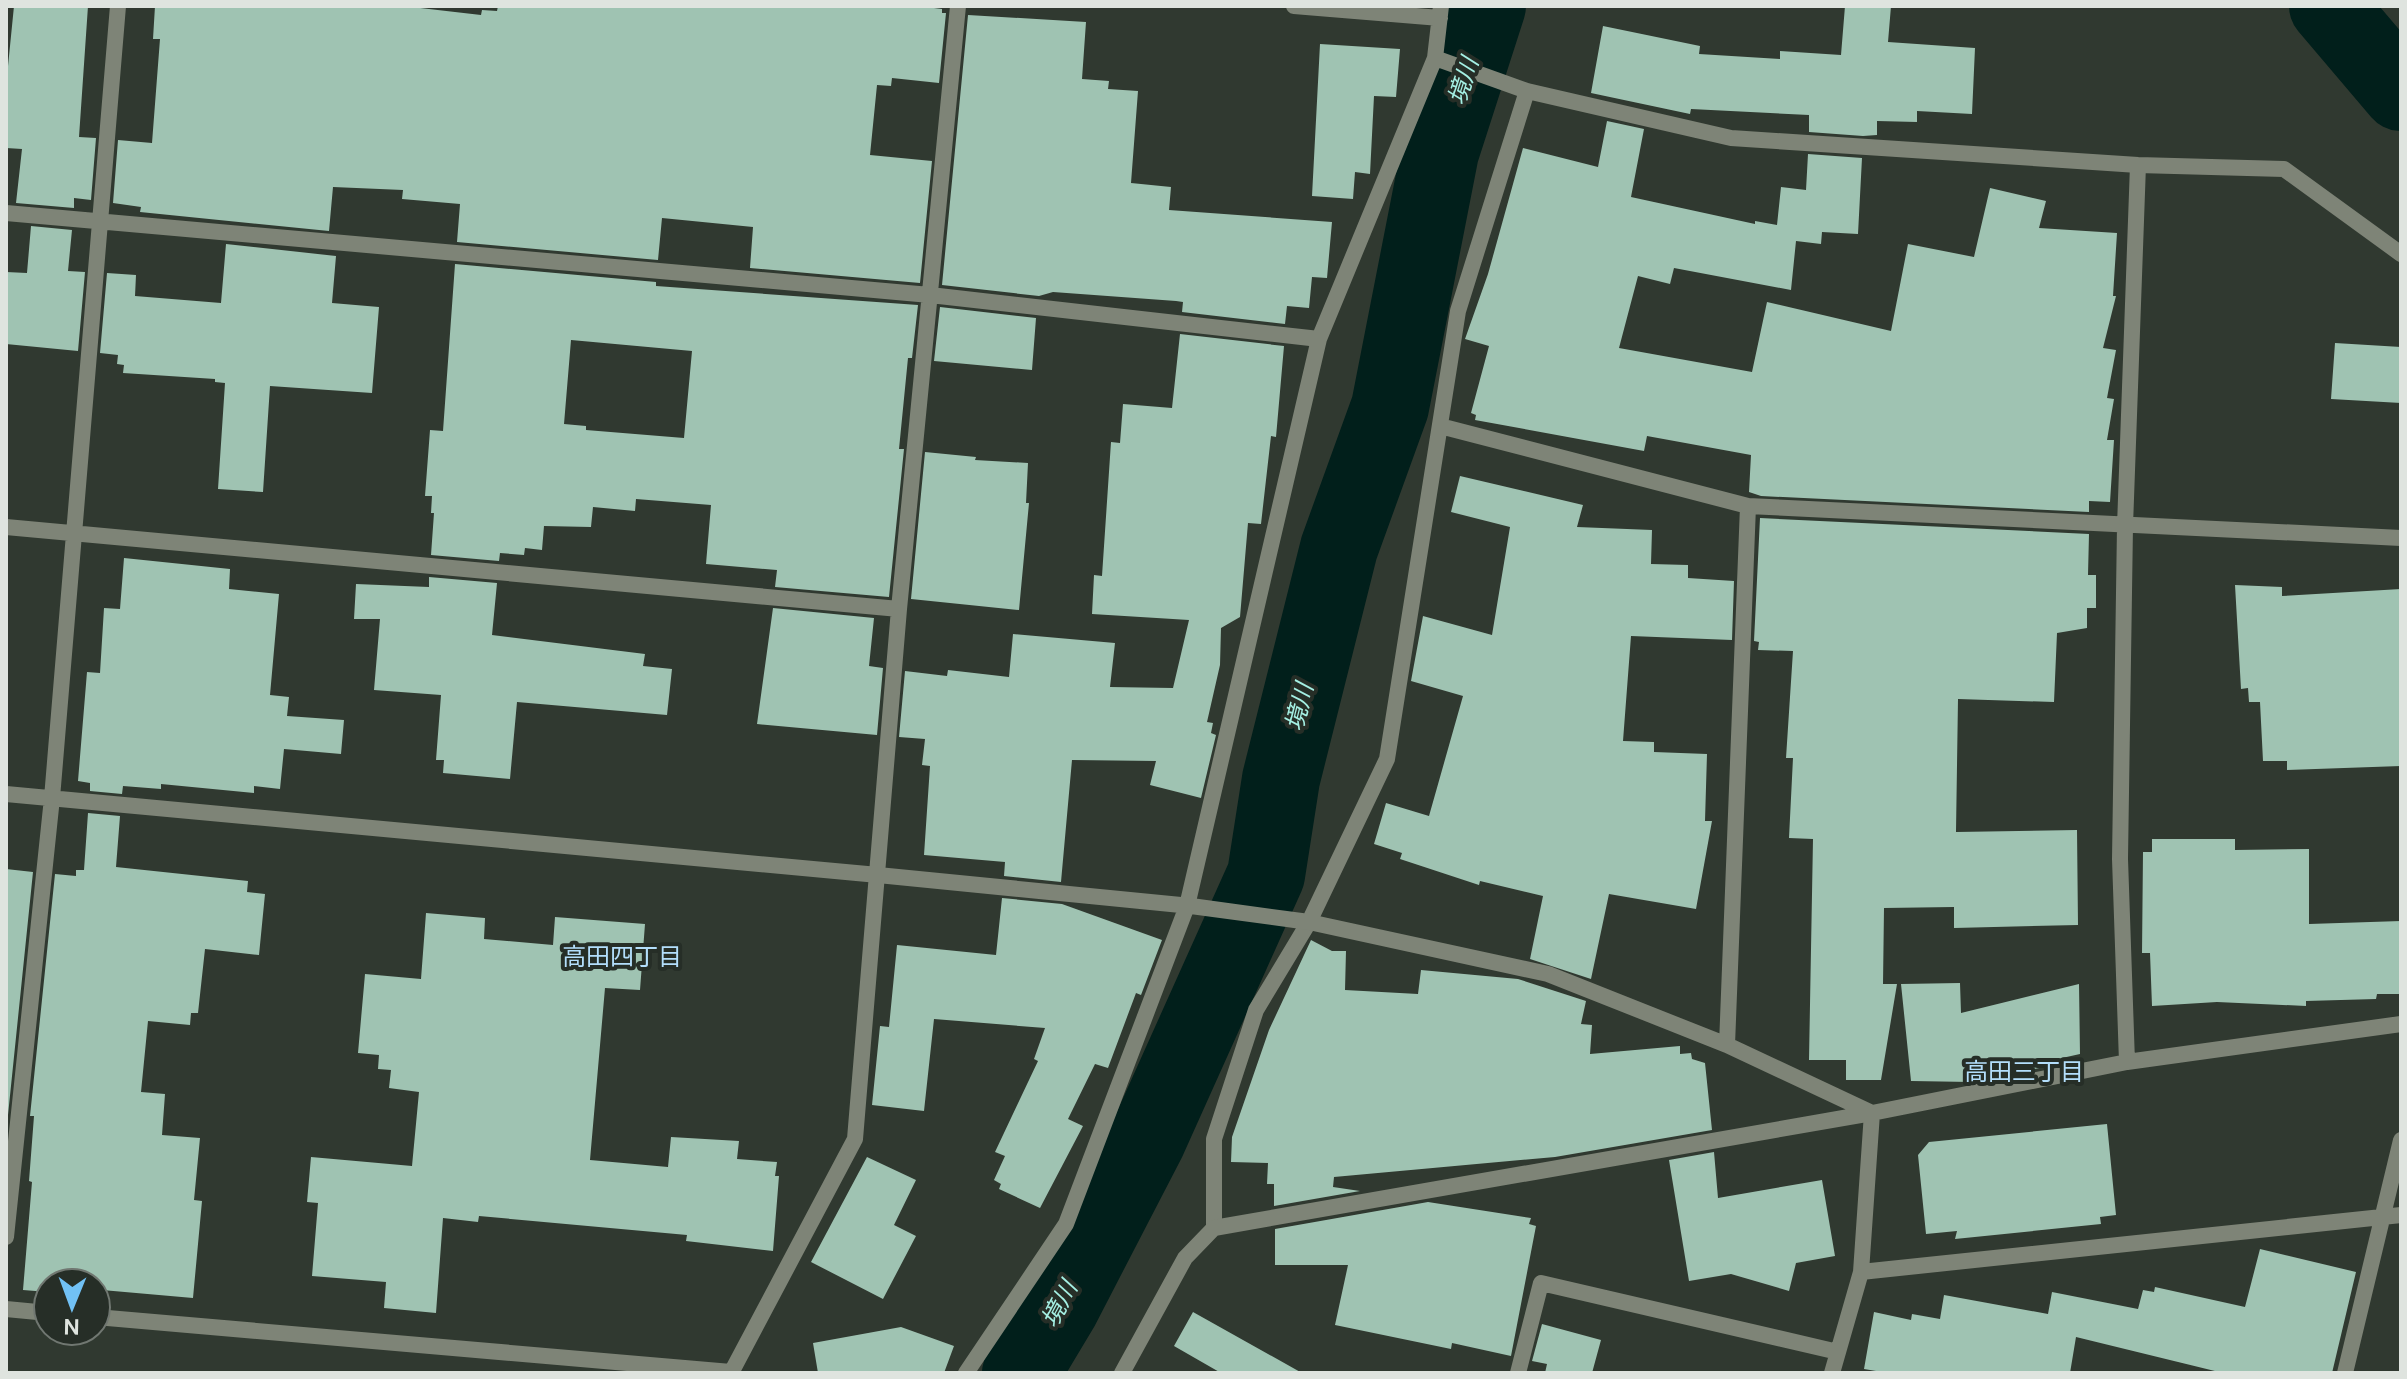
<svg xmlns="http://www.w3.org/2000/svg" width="2407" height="1379" font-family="'DM Sans','Noto Sans JP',sans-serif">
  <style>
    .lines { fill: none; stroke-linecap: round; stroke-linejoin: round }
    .river { stroke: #011f1b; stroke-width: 78 }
    .building { fill: #9fc3b2; fill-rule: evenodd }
    .service { stroke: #7e8477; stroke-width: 16 }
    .minor { stroke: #7e8477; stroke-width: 16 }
    .labels { text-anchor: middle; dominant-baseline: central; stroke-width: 8; stroke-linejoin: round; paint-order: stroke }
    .water-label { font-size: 24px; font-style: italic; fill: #a5f0e4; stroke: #262e27 }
    .neighbourhood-label { font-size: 24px; fill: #b3defb; stroke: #262e27 }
  </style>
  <rect width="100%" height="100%" fill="#303930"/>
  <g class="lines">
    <!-- river -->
    <path class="river" d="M2328,6L2401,92
      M1021,1373L1060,1308L1147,1140L1266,875L1281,779L1339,548L1390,407L1440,152L1487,6"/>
  </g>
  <!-- building -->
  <path class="building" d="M14,6H88L79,137L96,138L91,200L74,198V208L16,203L22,149L6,148V86Z
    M155,6H403L481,15L482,10L497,11L498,6H918L942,9V13H946L939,83L892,78L891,86L877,85L870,155L932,161L920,283L750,268L753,227L662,218L658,260L457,242L460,204L402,199L403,190L333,187L329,231L140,212L141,207L113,203L118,140L152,143L160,39H153Z
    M1845,6H1891L1888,42L1975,48L1972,114L1917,111V122L1877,121V135L1863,136L1809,132V115L1691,109L1690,114L1591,93L1603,26L1700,46L1699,54L1780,59V51L1841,55Z
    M968,15L1086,22L1082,79L1109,81L1108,89L1138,91L1131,183L1171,187L1169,210L1332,222L1327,278L1312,277L1309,308L1287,306L1285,324L1182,312L1183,302L1176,301L1053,292L1039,296L942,285Z
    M1320,44L1400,49L1396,97L1374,96L1370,174L1355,172L1353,199L1312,196Z
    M1607,121L1644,129L1631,197L1755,224V221L1777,225L1781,187L1806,190L1808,154L1862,158L1858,234L1822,232L1821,244L1796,241L1791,290L1674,268L1670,284L1638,276L1619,348L1752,372L1767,302L1891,331L1908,244L1974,257L1990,188L2046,201L2039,228L2117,233L2113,296H2116L2103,348L2116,350L2107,398L2114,399L2107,440H2114L2110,502L2089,501V512L1761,496L1749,492L1751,455L1647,436L1644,451L1475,420L1476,415L1471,413L1489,346L1465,339L1488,274L1523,148L1598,167Z
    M31,226L72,230L68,271L85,272L78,351L6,344V272L27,273Z
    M226,244L336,256L332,303L379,307L372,393L270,386L263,492L218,489L225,383L215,382V379L123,373L124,365L117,364L118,355L100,353L107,273L136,275L135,296L221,303Z
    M455,264L656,282V286L918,305L912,358H908L899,449H904L889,597L775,587L777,570L706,564L711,505L636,499L635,511L593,507L591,527L544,526L542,550L525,548L524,555L500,553L499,561L431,555L434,513H431L432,496H425L430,430L443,431ZM571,340L692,351L684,438L586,430V426L564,424Z
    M940,307L1036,318L1032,370L934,361Z
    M1180,334L1284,346L1276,437L1271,436L1261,524L1248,523L1240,617L1221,628L1220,665L1207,722L1213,723L1211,733L1216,735L1201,798L1150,785L1156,761L1072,760L1061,882L1004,876L1005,862L924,855L930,766L922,765L925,739L899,737L905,671L947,676L948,670L1009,677L1013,634L1115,643L1110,687L1173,688L1189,620L1092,614L1094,575L1102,576L1111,442L1120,443L1123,404L1172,408Z
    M2335,343L2401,347V403L2331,399Z
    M925,452L976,457L975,460L1028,463L1026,503H1029L1019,610L911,599Z
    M1460,476L1583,505L1577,527L1652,530L1651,564L1688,565V578L1734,581L1732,640L1631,636L1623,741L1654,742V752L1707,754L1705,821H1712L1696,909L1609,894L1591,979L1530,959L1543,896L1480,881L1479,885L1400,859L1402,853L1374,844L1386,803L1429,816L1463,696L1411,681L1423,616L1492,635L1510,527L1451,512Z
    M1760,518L2089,534L2088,575H2096V608H2087V628L2057,633L2054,702L1958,699L1956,832L2077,830L2078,925L1954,928V907L1884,908L1883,984H1897L1881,1080H1846V1060H1809L1813,839L1789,838L1793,758H1786L1793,651L1758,650L1759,642L1754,641Z
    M124,558L230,569L229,589L279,594L270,695L289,697L287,716L344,720L341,754L284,749L280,789L254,786V793L161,784V789L123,786L122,794L90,791V783L78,781L87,672L100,673L104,608L120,609Z
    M429,577L497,583L492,635L645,654L643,666L672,669L667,715L517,702L510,779L443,773L444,760H436L441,695L374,690L380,619H354L356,584L429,587Z
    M2235,585L2282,587V596L2401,589V766L2287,770V761H2263L2260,702H2249L2248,688L2241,689Z
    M773,608L874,618L869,666L883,668L877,735L757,724Z
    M88,813L120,816L116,867L248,881L247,892L265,894L259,955L205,949L198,1013H191L190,1025L148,1021L141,1092L165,1094L162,1135L200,1138L194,1200L202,1201L193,1298L102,1290L101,1297L96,1296V1283H48V1292L23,1290L32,1182L29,1181L34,1116H30L55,874L76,876V870H84Z
    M2152,839H2235V850L2309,849V924L2401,921V994H2377L2376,999L2306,1001V1006L2217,1002L2152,1006L2150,953H2142L2143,852H2152Z
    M6,869L33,872L8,1115H6Z
    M1002,898L1062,904L1162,940L1141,995L1136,993L1108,1068L1095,1064L1068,1119L1083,1126L1040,1208L999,1189L1001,1184L994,1180L1005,1156L995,1152L1038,1061L1034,1059L1045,1028L934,1019L924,1111L872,1105L880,1026L889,1027L897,945L996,955Z
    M426,913L485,918L484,939L553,945L555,917L645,924L640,990L605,988L590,1160L668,1167L671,1137L739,1141L737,1159L777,1162L775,1176H779L773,1251L686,1241L687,1235L479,1216L478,1222L443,1218L436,1313L384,1308L386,1282L312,1276L318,1203L307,1202L311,1157L412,1166L419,1092L389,1088L391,1070L378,1069L379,1055L358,1053L365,974L421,979Z
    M1311,940L1332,951H1346L1345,990L1418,994L1421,970L1518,979L1586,1001L1581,1024L1592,1025L1590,1054L1680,1046V1054L1691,1053L1692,1059L1705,1063L1712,1130L1555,1157L1334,1177L1333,1187L1360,1191L1274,1206V1184H1267L1268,1163L1231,1162L1232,1137L1269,1030Z
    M1960,983L1961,1013L2079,984L2080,1054L2062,1058L2063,1063L1971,1082L1911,1081L1901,984Z
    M2107,1124L2116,1215L2100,1217L2101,1224L1955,1239L1957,1231L1926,1234L1918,1155L1929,1142Z
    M1714,1152L1718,1198L1822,1180L1835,1256L1796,1263L1789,1291L1731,1274L1689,1281L1669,1160Z
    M867,1157L916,1180L894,1225L916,1236L883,1299L811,1262Z
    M1428,1202L1531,1218L1529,1224L1536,1226L1511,1356L1452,1343L1451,1349L1335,1325L1348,1265H1275V1229Z
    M2260,1249L2356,1272L2332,1373H2223L2076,1337L2070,1373H1888L1864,1369L1874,1312L1911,1320L1912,1314L1940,1319L1944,1295L2048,1314L2052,1292L2138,1309L2143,1290L2154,1292L2155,1287L2245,1307Z
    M1193,1312L1302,1373H1221L1174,1346Z
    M1542,1324L1601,1340L1592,1373H1545L1547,1364L1532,1361Z
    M901,1327L954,1346L944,1373H818L813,1343Z"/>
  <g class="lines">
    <!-- service -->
    <path class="service" d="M1214,1228V1139L1256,1010L1309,922"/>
    <!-- minor -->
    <path class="minor" d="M1294,6L1440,18
      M1435,58L1527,91L1731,138L2138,165L2284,169L2401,254
      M6,213L930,295L1319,339
      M1440,426L1748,506L2401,538
      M6,527L899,609
      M6,794L878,875L1191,906L1309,922L1548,974L1727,1045L1872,1113
      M1309,922L1387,759L1458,311L1527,91
      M1727,1045L1748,506
      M2127,1062L2120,859L2125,526L2138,165
      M6,1237L52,798L118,6
      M1861,1272L2401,1215
      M6,1309L48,1313
      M96,1317L731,1372
      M731,1373L855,1139L899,609L958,6
      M966,1373L1066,1224L1187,906L1319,339L1435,58L1441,6
      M1122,1373L1185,1258L1214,1228L1872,1113L2127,1062L2401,1024
      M1518,1373L1541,1283L1838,1352
      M1832,1373L1861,1272L1872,1113
      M2345,1373L2401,1140"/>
  </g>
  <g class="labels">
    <!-- water labels -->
    <g class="water-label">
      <text transform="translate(1463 81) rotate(-72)">境川</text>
      <text transform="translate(1299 707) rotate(-76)">境川</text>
      <text transform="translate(1059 1304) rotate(-62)">境川</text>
    </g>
    <!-- neighbourhood labels -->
    <g class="neighbourhood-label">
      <text x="622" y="956">高田四丁目</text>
      <text x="2024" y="1071">高田三丁目</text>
    </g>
  </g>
  <!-- border -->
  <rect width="2407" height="1379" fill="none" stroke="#dfe4df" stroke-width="16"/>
  <!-- north arrow -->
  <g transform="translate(72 1307) rotate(181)"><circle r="38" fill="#262e27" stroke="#707771" stroke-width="2"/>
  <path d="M0-6L14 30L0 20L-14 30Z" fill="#71c1f5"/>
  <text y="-12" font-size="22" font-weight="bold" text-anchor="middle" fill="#dfe4df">N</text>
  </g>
</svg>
